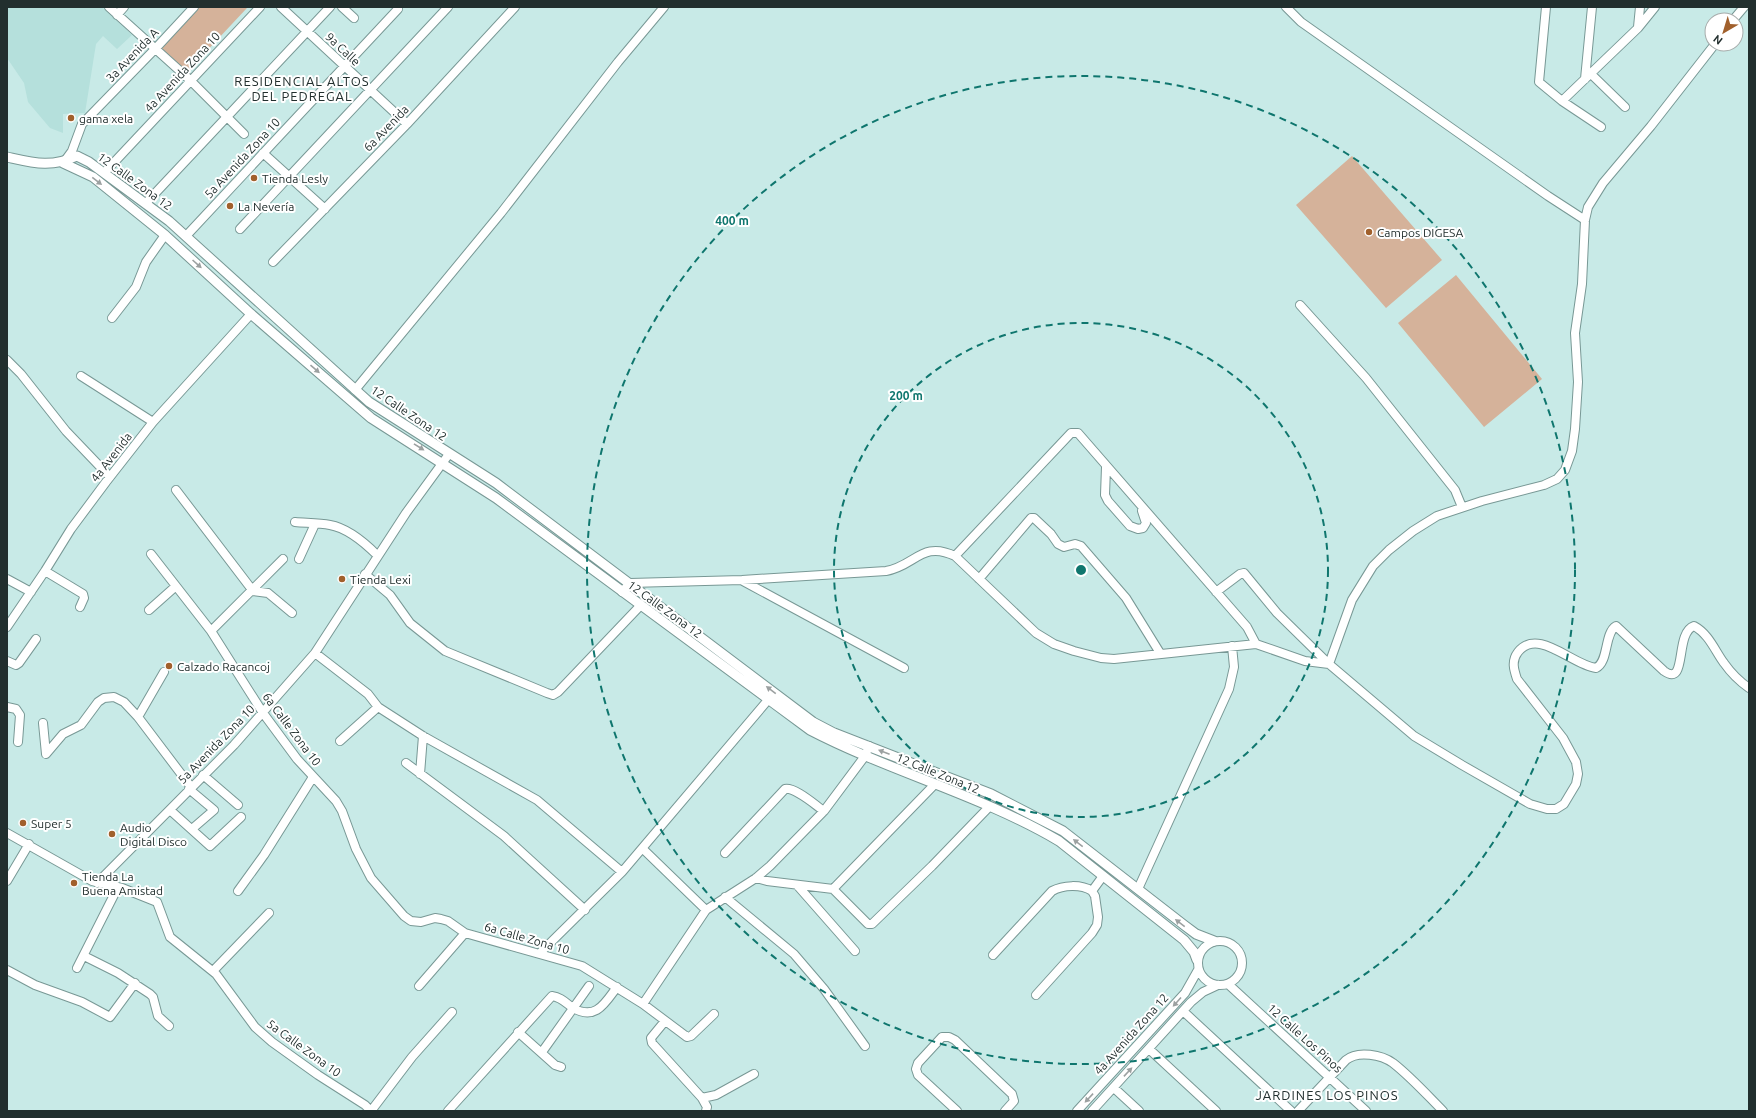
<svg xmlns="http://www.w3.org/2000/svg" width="1756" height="1118" font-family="Ubuntu,sans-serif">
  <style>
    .built { fill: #b5e0dc }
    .park { fill: #d5b29a }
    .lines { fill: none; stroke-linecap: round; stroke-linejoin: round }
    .minor-casing { stroke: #789895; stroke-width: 10 }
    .tertiary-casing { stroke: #789895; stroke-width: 11 }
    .minor { stroke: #fff; stroke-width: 8 }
    .tertiary { stroke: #fff; stroke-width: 9 }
    .oneway { fill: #9ca1a1 }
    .ring { fill: none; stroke: #0f766e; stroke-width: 2; stroke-dasharray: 7 5 }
    .poi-dot { fill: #a1602c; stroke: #fff; stroke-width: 1.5 }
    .labels { text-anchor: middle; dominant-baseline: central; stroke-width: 4; stroke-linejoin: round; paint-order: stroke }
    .street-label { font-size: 12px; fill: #222f2e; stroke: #fff }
    .poi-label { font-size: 12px; fill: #222f2e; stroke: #fff; text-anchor: start }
    .neighbourhood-label { font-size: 13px; letter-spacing: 1px; fill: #222f2e; stroke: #fff }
    .centre { fill: #0f766e; stroke: #fff; stroke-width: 2 }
    .ring-label { font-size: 12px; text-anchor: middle; font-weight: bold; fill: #0f766e; stroke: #fff; stroke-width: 4; stroke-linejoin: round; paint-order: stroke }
  </style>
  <rect width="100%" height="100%" fill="#c8eae7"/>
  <!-- built -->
  <path class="built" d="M7,7H102L132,35L117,49L103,36L96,44L85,113L63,114V133L50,128L28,102L24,83L7,58Z"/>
  <!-- park -->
  <path class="park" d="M190,7L247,8L186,73L156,44Z
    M1352,156L1442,260L1386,308L1296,205Z
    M1456,275L1542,379L1484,427L1398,323Z"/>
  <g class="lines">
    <!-- minor casing -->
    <g class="minor-casing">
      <path id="minor" d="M109,7L190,80L244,134
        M281,7L407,124
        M342,7L354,18
        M1286,7L1301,22L1548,196L1585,220
        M1546,7L1539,82L1562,101L1601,127
        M117,15L124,7
        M1733,20L1744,7
        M1638,27L1640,7
        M1590,73L1625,107
        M1585,79L1592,7
        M1562,101L1638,28L1655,7
        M263,153L325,209
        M64,162L72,151L82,124L156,48L194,7
        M105,172L260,7
        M146,203L330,7
        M240,229L448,7
        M186,236L398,9
        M273,262L407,124L515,7
        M1300,305L1366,378L1455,490L1462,507
        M112,318L136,287L146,262L165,235
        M7,360L21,374L66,431L110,477
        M81,376L153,422
        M355,390L501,213L618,62L664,7
        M1106,467L1105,495L1108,501L1130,526L1138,529L1143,528L1146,523L1142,511
        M176,490L253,591L268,593L292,613
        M295,522C306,523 319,523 330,525C347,528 365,543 377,555
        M151,554L211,631L263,713L297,759L336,801L342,811L356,849L371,878L404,916L411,921L421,922L435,918L441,919L448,921L465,933L582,966L643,1004L687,1037L691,1036L714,1014
        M955,556L1071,433H1078L1247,627L1256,644
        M299,559L315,524
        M45,571L83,594L84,598L80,607
        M365,574L390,595L410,623L445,651L547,693L553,695L558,692L640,606
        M7,579L31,592
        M979,579L1031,518H1034L1051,534L1058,544L1064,547L1075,544L1081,546L1126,598L1160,653
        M743,581L904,668
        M622,592L630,583L742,580L886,571C915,566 922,540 955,556L1036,633L1054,644L1074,651L1101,658L1114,659L1256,644L1305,661L1329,664
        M1216,592L1240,574L1244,573L1277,613L1329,664L1414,736L1462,765L1530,804L1547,809H1556L1564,804L1576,784L1578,774L1576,762L1563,738L1517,679C1514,670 1511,661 1518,652C1538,627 1572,665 1596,668C1609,662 1604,633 1616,626L1664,671C1688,688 1674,633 1694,626C1709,634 1715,651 1724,663C1731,673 1739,681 1749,688
        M149,610L176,586
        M7,627L45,571L71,529L106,482L153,422L251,314
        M211,631L283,559
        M315,653L368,694L378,707L423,736L537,800L622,872
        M7,661L16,665L19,663L36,639
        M1329,664L1352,600L1373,566L1389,550L1413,531L1437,516L1482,501L1544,485L1557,479L1565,470L1572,451L1575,429L1578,382L1575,333L1582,284L1585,220L1588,207L1603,183L1651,126L1715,44
        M7,707L16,709L20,715L18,742
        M138,717L164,672
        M43,723L46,754L63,734L81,725L98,702L104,698L114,697L124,702L138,717L191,787
        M340,741L378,707
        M406,763L504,836L585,910
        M420,774L423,736
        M203,775L238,805
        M189,789L214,810L192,829
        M170,810L210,846L241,817
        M7,833L92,881L122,888L157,902L170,937L216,974L255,1027L272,1042L318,1075L365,1105L371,1111
        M643,849L706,910
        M725,853L785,789C795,787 815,805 824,811
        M756,878L767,881L833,889L868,924H872L932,866L989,807
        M7,881L29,844
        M97,883L234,745L315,653L406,513L449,454
        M797,885L855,951
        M833,889L935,784
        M1138,889L1229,689L1234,667L1232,646
        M238,891L264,855L313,777
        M725,897L794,954L824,989L865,1046
        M1198 963a22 22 0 1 1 44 0a22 22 0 1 1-44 0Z
        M540,953L622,872L768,700
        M993,955L1052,891C1063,885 1081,884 1092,891L1103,876
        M84,956L118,973L150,994L153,997L158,1016L169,1026
        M77,968L118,887
        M7,970L35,985L82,1002L110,1017L135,983
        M213,971L269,913
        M1228,984L1366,1111
        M419,986L465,933
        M1036,995L1092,933L1097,925L1098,917L1095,896L1092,891
        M643,1004L706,910L756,878L770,866L824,811L865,756L869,746
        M1183,1011L1291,1111
        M665,1021L651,1038L652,1043L702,1098L707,1107L706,1111
        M518,1032L555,1065L561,1067
        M1149,1049L1216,1111
        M542,1052L589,986
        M1114,1088L1139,1111
        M702,1098L716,1095L754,1074
        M371,1111L412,1057L452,1012
        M448,1111L552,996C561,997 566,1003 573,1008C596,1021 605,1003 617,987
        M957,1111L918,1075L916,1069L918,1063L942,1037H949L955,1040L1012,1094L1014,1101L1005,1111
        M1077,1111L1185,993L1198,970
        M1092,1111L1191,1002L1203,992L1218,985
        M1298,1111L1346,1060C1358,1050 1382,1055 1393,1063C1411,1077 1427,1095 1443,1111"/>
    </g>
    <!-- tertiary casing -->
    <g class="tertiary-casing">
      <path id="tertiary" d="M7,157C34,163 51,168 77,156L89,162L169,221L369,402L496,483L813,722L834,733L991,794L1063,831L1184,925L1196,934L1214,941
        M63,163L93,177L165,235L251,314L371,418L496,498L810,730C891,772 981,795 1059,841L1184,940L1194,952L1197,960"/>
    </g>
    <!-- minor -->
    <use href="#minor" class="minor"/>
    <!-- tertiary -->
    <use href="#tertiary" class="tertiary"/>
  </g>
  <!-- one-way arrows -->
  <defs><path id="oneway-solid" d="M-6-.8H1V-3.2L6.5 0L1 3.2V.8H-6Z"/></defs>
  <g class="oneway">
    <use href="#oneway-solid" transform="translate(97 181) rotate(38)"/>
    <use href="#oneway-solid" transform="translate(197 264) rotate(42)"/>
    <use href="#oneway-solid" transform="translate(315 369) rotate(41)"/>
    <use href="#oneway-solid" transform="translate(419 447) rotate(32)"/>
    <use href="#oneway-solid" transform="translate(771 690) rotate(-143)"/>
    <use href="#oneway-solid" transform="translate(884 752) rotate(-159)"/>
    <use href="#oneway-solid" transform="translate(1078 843) rotate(-142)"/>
    <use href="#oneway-solid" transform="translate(1180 923) rotate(-142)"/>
    <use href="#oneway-solid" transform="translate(1177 1002) rotate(132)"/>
    <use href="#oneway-solid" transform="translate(1128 1072) rotate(-47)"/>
    <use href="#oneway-solid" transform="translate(1089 1098) rotate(133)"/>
  </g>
  <!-- distance rings -->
  <g class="ring">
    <circle cx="1081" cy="570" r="247"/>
    <circle cx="1081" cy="570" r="494"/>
  </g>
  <!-- markers -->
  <g class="poi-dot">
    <circle cx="71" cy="118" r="4"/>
    <circle cx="254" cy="178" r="4"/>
    <circle cx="230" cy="206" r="4"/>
    <circle cx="1369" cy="232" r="4"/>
    <circle cx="342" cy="579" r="4"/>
    <circle cx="169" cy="666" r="4"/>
    <circle cx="23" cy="823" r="4"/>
    <circle cx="112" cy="834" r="4"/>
    <circle cx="74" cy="883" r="4"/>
  </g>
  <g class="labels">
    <!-- street labels -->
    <g class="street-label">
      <text transform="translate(343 49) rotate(43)">9a Calle</text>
      <text transform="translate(132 55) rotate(-46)">3a Avenida A</text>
      <text transform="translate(182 72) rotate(-47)">4a Avenida Zona 10</text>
      <text transform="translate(386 128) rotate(-46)">6a Avenida</text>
      <text transform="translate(242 158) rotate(-47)">5a Avenida Zona 10</text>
      <text transform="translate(135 181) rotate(36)">12 Calle Zona 12</text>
      <text transform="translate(409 413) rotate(34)">12 Calle Zona 12</text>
      <text transform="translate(111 457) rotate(-52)">4a Avenida</text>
      <text transform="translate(665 609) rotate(36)">12 Calle Zona 12</text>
      <text transform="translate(292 729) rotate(53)">6a Calle Zona 10</text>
      <text transform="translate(216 744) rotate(-46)">5a Avenida Zona 10</text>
      <text transform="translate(938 773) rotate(22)">12 Calle Zona 12</text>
      <text transform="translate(527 938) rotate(16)">6a Calle Zona 10</text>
      <text transform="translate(1131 1034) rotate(-48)">4a Avenida Zona 12</text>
      <text transform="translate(1305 1038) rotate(42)">12 Calle Los Pinos</text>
      <text transform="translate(304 1048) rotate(36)">5a Calle Zona 10</text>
    </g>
    <!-- poi labels -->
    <g class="poi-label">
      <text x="79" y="118">gama xela</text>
      <text x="262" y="178">Tienda Lesly</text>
      <text x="238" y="206">La Nevería</text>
      <text x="1377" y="232">Campos DIGESA</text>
      <text x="350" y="579">Tienda Lexi</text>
      <text x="177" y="666">Calzado Racancoj</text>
      <text x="31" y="823">Super 5</text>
      <text x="120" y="827">Audio<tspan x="120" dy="14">Digital Disco</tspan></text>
      <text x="82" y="876">Tienda La<tspan x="82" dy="14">Buena Amistad</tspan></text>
    </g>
    <!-- neighbourhood labels -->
    <g class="neighbourhood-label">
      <text x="302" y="81">RESIDENCIAL ALTOS<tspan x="302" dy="15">DEL PEDREGAL</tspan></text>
      <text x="1327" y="1095">JARDINES LOS PINOS</text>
    </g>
  </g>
  <circle cx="1081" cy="570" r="6" class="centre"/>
  <g class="ring-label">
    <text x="732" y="225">400 m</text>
    <text x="906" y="400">200 m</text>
  </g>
  <!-- border -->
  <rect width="1756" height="1118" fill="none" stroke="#222f2e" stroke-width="16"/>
  <!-- north arrow -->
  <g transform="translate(1724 32) rotate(218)"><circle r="19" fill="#ffffff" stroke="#a7acab"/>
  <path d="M0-3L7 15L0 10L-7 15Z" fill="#a1602c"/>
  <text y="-6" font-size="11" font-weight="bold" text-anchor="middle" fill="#222f2e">N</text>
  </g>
</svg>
